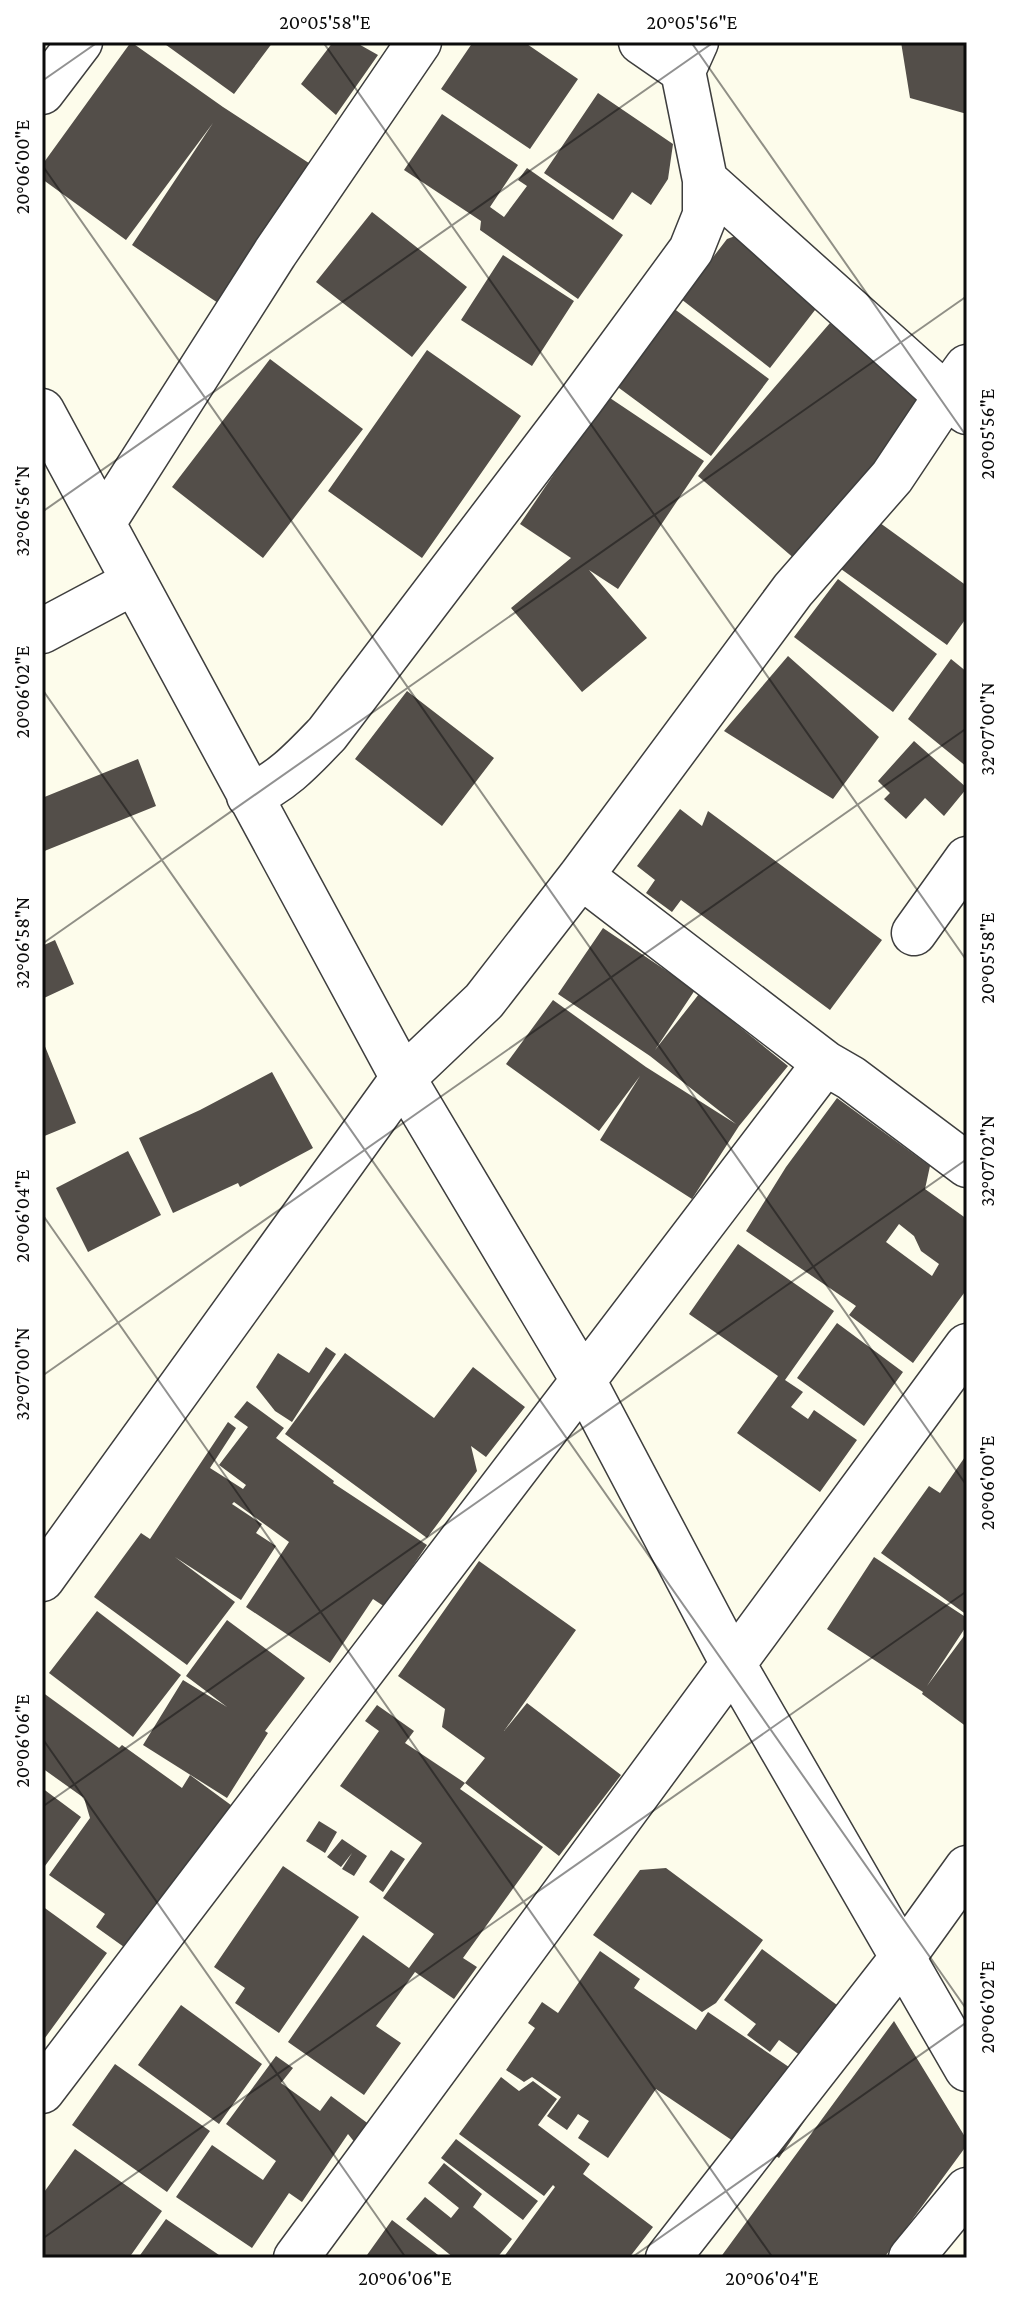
<svg xmlns="http://www.w3.org/2000/svg" width="1009" height="2300" font-family="'Crimson Pro',serif">
  <style>
    .building { fill: #534e49; fill-rule: evenodd }
    .lines { fill: none; stroke-linecap: round; stroke-linejoin: round }
    .minor-casing { stroke: #3e3e3e; stroke-width: 47 }
    .minor { stroke: #fff; stroke-width: 44 }
    .ticks { fill: none; stroke: #0b0b0b; stroke-width: 2; stroke-opacity: 0.45 }
    .neatline { fill: none; stroke: #0b0b0b; stroke-width: 3 }
    .ticks-label { font-size: 20px; text-anchor: middle; fill: #0b0b0b }
  </style>
  <rect width="100%" height="100%" fill="#fdfceb"/>
  <!-- building -->
  <path class="building" d="M131,42L223,107L318,169L224,307L132,245L213,123L126,240L42,179V165Z
    M162,42H273L234,94Z
    M333,42H355L378,55L336,115L301,84Z
    M473,42H524L578,79L530,149L441,89Z
    M901,42H967V114L910,98Z
    M598,93L673,144L668,179L651,205L632,192L613,220L544,173Z
    M442,114L518,165L490,207L504,217L527,186L518,180L527,168L623,235L578,299L480,230L481,221L404,170Z
    M372,212L467,287L412,357L316,282Z
    M749,231L829,292L770,368L681,299L727,239Z
    M503,255L574,301L532,366L461,320Z
    M669,305L769,379L711,456L611,382Z
    M830,323L928,407L796,560L698,476Z
    M427,350L521,416L422,558L328,491Z
    M270,359L363,429L263,558L172,487Z
    M607,396L704,461L618,589L589,570L647,638L582,692L511,608L571,558L520,524Z
    M869,515L967,586V617L947,645L834,564Z
    M838,579L937,654L893,712L794,637Z
    M788,656L879,737L833,799L724,731Z
    M951,659L967,672V767L908,719Z
    M407,691L494,758L442,826L355,759Z
    M914,741L967,788L944,816L925,798L906,819L884,799L890,793L878,781Z
    M138,759L156,806L42,852V798Z
    M680,809L702,826L708,811L882,940L830,1010L681,900L672,912L646,893L655,880L637,866Z
    M603,928L695,990L655,1050L699,994L788,1066L739,1126L692,1199L600,1140L640,1076L599,1131L506,1064L553,1000L646,1067L736,1124L650,1056L558,994Z
    M55,940L74,984L44,998L42,993V946Z
    M42,1039L76,1123L42,1137Z
    M272,1072L313,1148L240,1187L238,1183L173,1213L139,1138L200,1110Z
    M837,1098L930,1166L925,1189L967,1219V1289L913,1363L849,1315L856,1306L746,1231L786,1167ZM899,1224L914,1236L921,1251L939,1264L932,1276L886,1242Z
    M128,1151L161,1215L88,1252L56,1188Z
    M738,1244L834,1311L785,1380L803,1392L791,1407L808,1419L814,1410L857,1440L820,1492L737,1433L778,1376L689,1314Z
    M837,1323L903,1372L864,1426L797,1378Z
    M326,1347L336,1354L292,1422L275,1411L256,1387L278,1353L309,1373Z
    M345,1353L434,1418L473,1367L525,1407L486,1457L471,1446L477,1471L427,1538L285,1434Z
    M247,1401L284,1428L276,1438L334,1481L333,1483L427,1545L385,1607L373,1599L330,1663L246,1607L289,1542L234,1502L232,1504L262,1524L256,1533L276,1546L241,1600L175,1557L235,1602L187,1665L94,1597L141,1533L150,1539L228,1422L236,1428L210,1468L243,1489L246,1485L219,1465L248,1427L234,1417Z
    M967,1454V1615L881,1553L929,1486L940,1493Z
    M874,1557L967,1618V1625L927,1686L967,1632V1727L922,1694L923,1692L827,1629Z
    M479,1561L576,1630L504,1731L527,1703L621,1775L559,1856L465,1783L485,1758L442,1727L445,1709L398,1676Z
    M97,1611L181,1675L133,1737L49,1673Z
    M227,1620L305,1678L265,1731L268,1733L227,1798L143,1745L183,1680L227,1707L186,1676Z
    M42,1692L119,1748L122,1745L182,1788L190,1775L235,1808L131,1952L96,1927L105,1914L49,1875L90,1818L84,1798L42,1768Z
    M377,1705L414,1731L405,1743L465,1783L460,1789L543,1847L463,1958L477,1967L454,1999L415,1972L376,2026L401,2043L364,2095L288,2042L363,1935L409,1968L434,1934L383,1898L422,1843L340,1786L379,1731L365,1721Z
    M42,1788L81,1817L42,1870Z
    M319,1821L337,1832L325,1853L306,1841Z
    M342,1839L367,1856L354,1876L342,1869L352,1853L341,1867L327,1857Z
    M391,1850L405,1859L383,1892L369,1882Z
    M283,1866L359,1917L279,2033L235,2003L245,1988L214,1967Z
    M666,1868L763,1940L716,2003L702,2012L593,1935L640,1870Z
    M42,1906L107,1953L42,2042Z
    M762,1949L845,2011L808,2061L779,2040L770,2052L747,2035L756,2024L724,2000Z
    M600,1951L640,1979L634,1988L696,2030L708,2012L814,2084L795,2112L806,2119L779,2158L748,2138L742,2147L656,2089L608,2158L578,2138L589,2121L578,2114L567,2130L547,2116L561,2097L532,2077L524,2082L506,2070L535,2028L528,2023L542,2002L558,2013Z
    M181,2005L262,2064L219,2124L138,2065Z
    M894,2021L967,2140V2145L884,2258H720Z
    M276,2056L293,2068L281,2083L320,2111L331,2096L370,2125L356,2144L348,2134L302,2202L289,2193L252,2248L176,2197L212,2145L263,2180L276,2161L226,2124Z
    M115,2064L210,2131L167,2192L72,2125Z
    M501,2077L519,2091L533,2081L557,2099L538,2125L590,2164L583,2174L653,2227L629,2258H503L555,2187L553,2185L544,2196L459,2134Z
    M456,2139L538,2201L523,2220L441,2158Z
    M75,2149L162,2211L129,2258H42V2195Z
    M444,2163L482,2194L473,2207L512,2239L497,2258H454L406,2219L425,2197L451,2218L459,2208L428,2183Z
    M166,2219L219,2255L217,2258H138Z
    M392,2220L442,2258H371L367,2255Z"/>
  <g class="lines">
    <!-- minor casing -->
    <g class="minor-casing">
      <path id="minor" d="M641,42L683,71
        M42,92L80,42
        M705,180L946,396L967,367
        M42,411L403,1078L583,1380L732,1662L967,2069
        M103,523L275,253L419,42
        M42,631L134,582
        M249,796C281,783 303,759 327,734L581,400L691,250L705,215V180L683,71L696,42
        M581,876L825,1063
        M914,933L967,859
        M42,1579L403,1078L484,1001L581,876L793,590L892,477L946,396L967,412
        M42,2091L825,1063L851,1078L967,1165
        M296,2258L967,1346
        M668,2258L903,1957L967,1868
        M911,2258L967,2190"/>
    </g>
    <!-- minor -->
    <use href="#minor" class="minor"/>
  </g>
  <!-- ticks -->
  <path class="ticks" d="M323,42L967,961M691,42L967,437M42,81L98,42M42,165L967,1486M42,512L714,42M42,689L967,2010M42,944L967,296M42,1214L773,2258M42,1376L967,728M42,1738L406,2258M42,1807L967,1159M42,2239L967,1591M631,2258L967,2022"/>
  <!-- border -->
  <rect width="1009" height="2300" fill="none" stroke="#ffffff" stroke-width="88"/>
  <rect x="44" y="44" width="921" height="2212" class="neatline"/>
  <g class="ticks-label">
    <text x="325" y="29">20°05'58"E</text>
    <text x="692" y="29">20°05'56"E</text>
    <text transform="translate(22 167) rotate(-90)" y="7">20°06'00"E</text>
    <text transform="translate(987 434) rotate(-90)" y="7">20°05'56"E</text>
    <text transform="translate(22 511) rotate(-90)" y="7">32°06'56"N</text>
    <text transform="translate(22 692) rotate(-90)" y="7">20°06'02"E</text>
    <text transform="translate(987 729) rotate(-90)" y="7">32°07'00"N</text>
    <text transform="translate(22 943) rotate(-90)" y="7">32°06'58"N</text>
    <text transform="translate(987 958) rotate(-90)" y="7">20°05'58"E</text>
    <text transform="translate(987 1161) rotate(-90)" y="7">32°07'02"N</text>
    <text transform="translate(22 1216) rotate(-90)" y="7">20°06'04"E</text>
    <text transform="translate(22 1374) rotate(-90)" y="7">32°07'00"N</text>
    <text transform="translate(987 1483) rotate(-90)" y="7">20°06'00"E</text>
    <text transform="translate(22 1741) rotate(-90)" y="7">20°06'06"E</text>
    <text transform="translate(987 2007) rotate(-90)" y="7">20°06'02"E</text>
    <text x="405" y="2285">20°06'06"E</text>
    <text x="772" y="2285">20°06'04"E</text>
  </g>
</svg>
